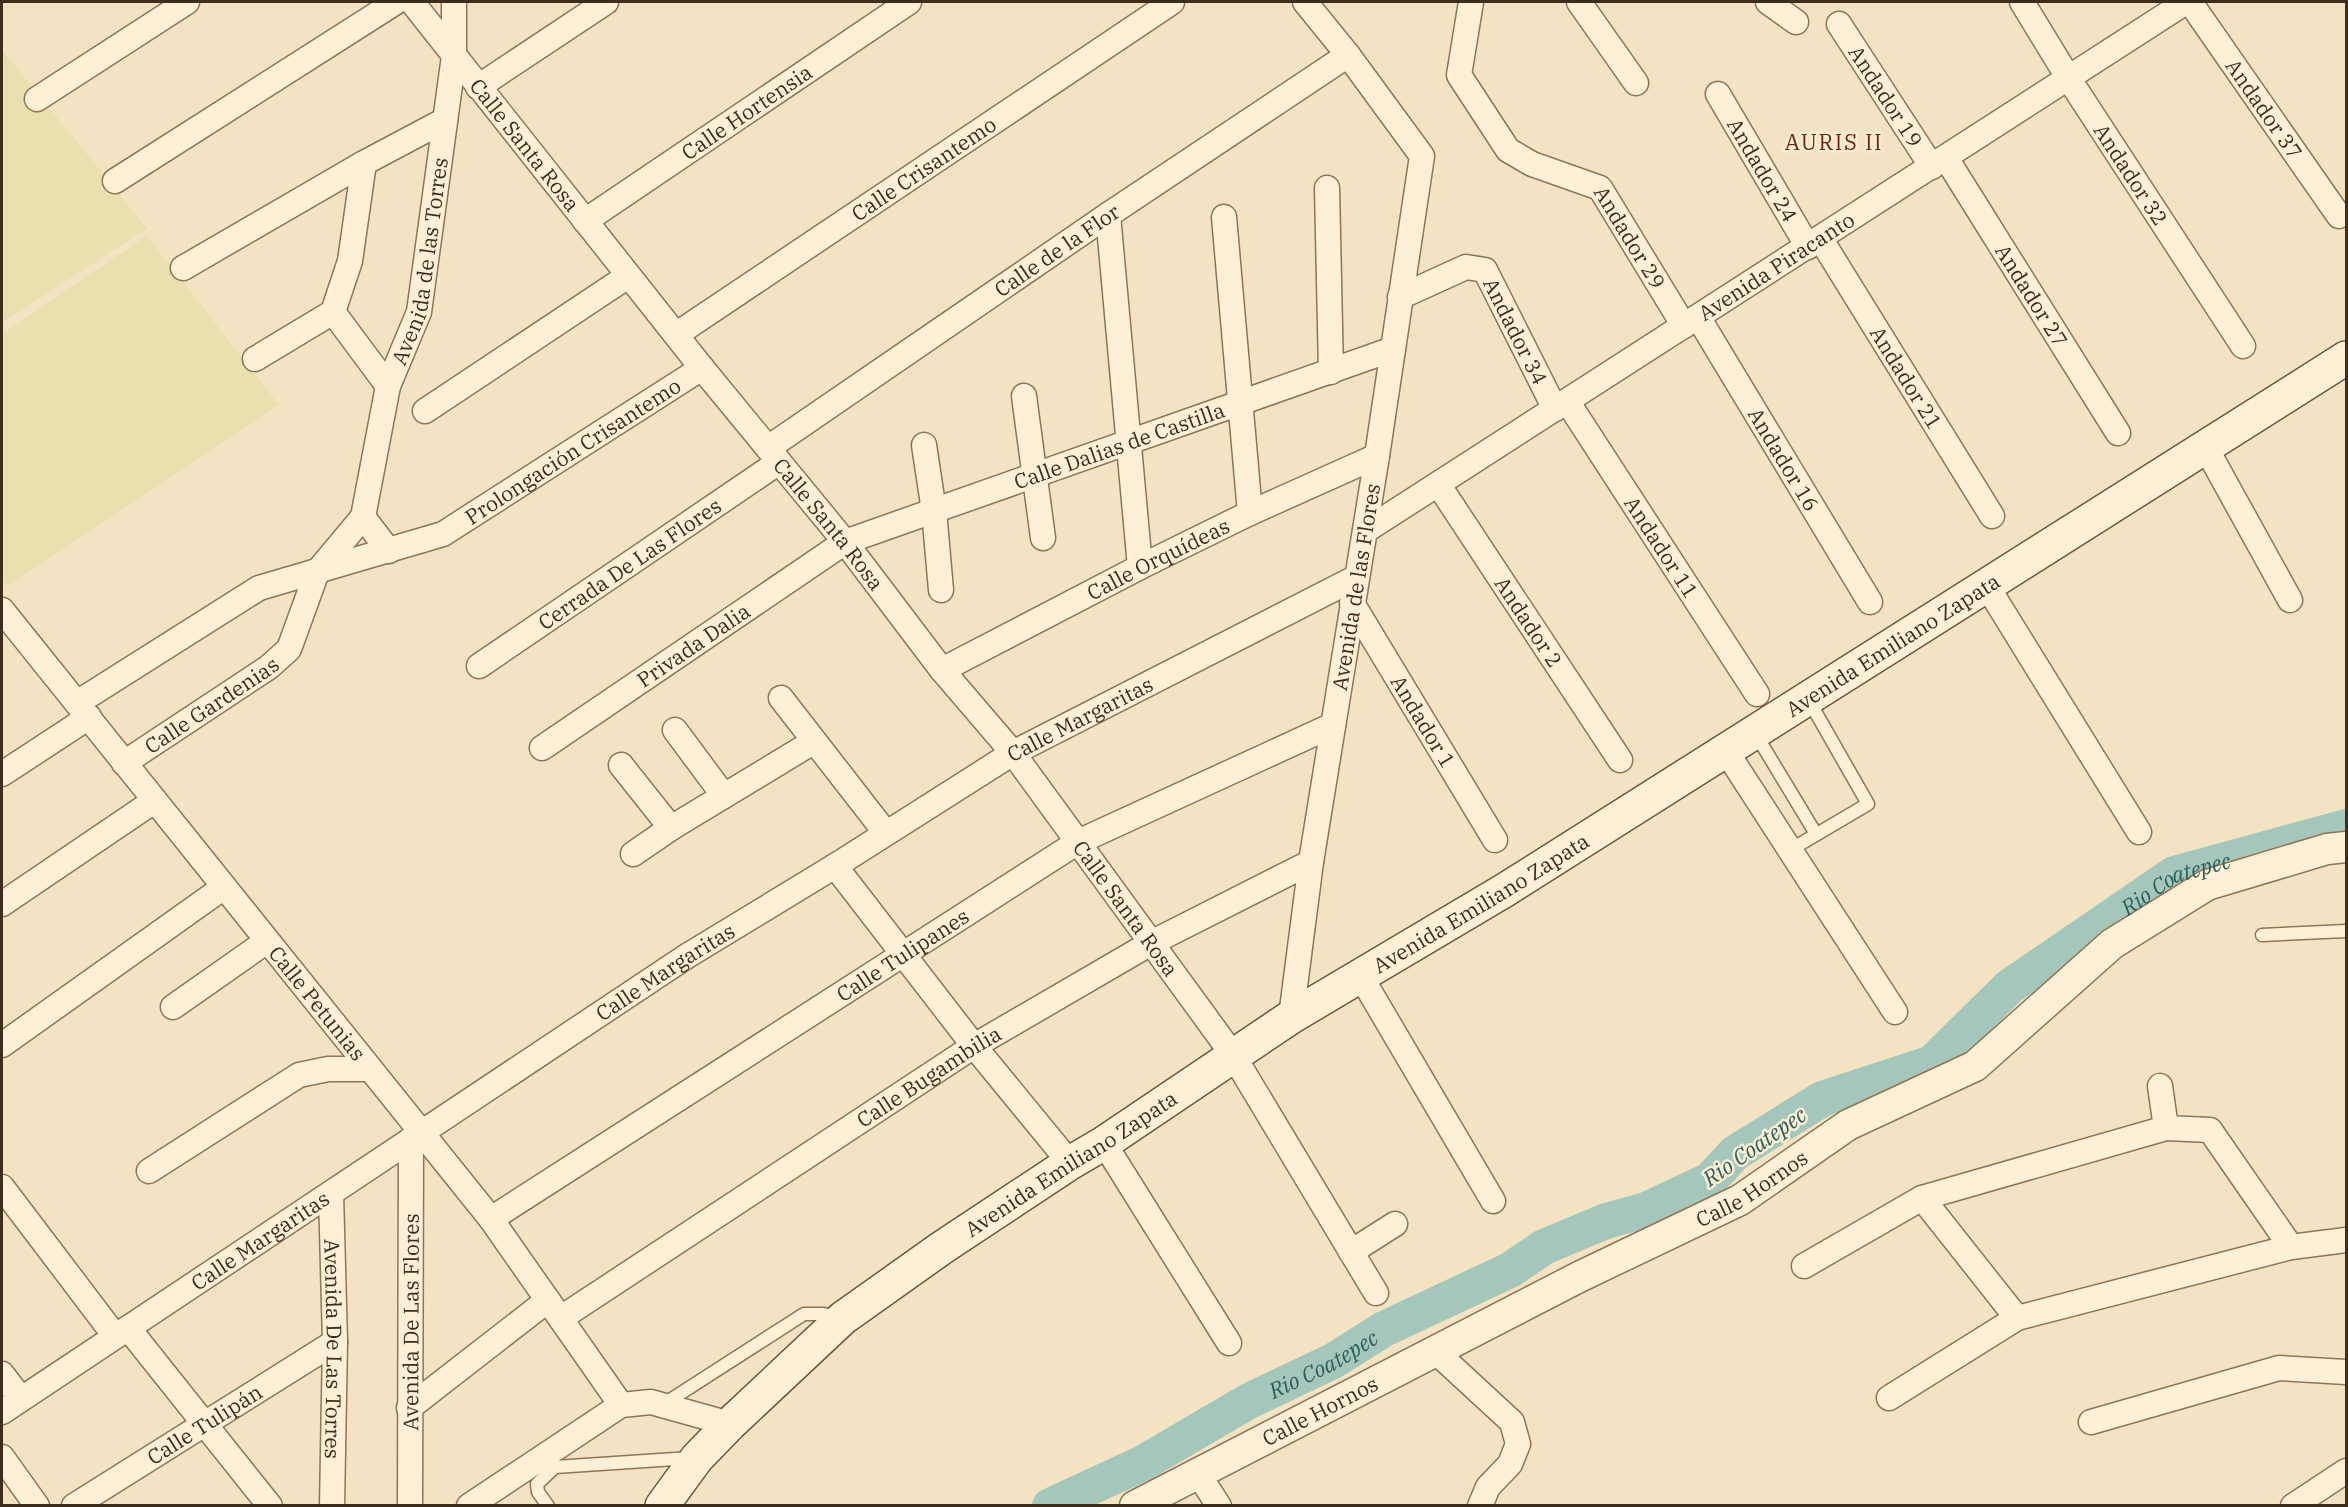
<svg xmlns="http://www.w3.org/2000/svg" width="2348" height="1507" font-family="'IBM Plex Serif',serif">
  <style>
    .farmland { fill: #eadfae }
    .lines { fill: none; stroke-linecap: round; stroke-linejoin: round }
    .river { stroke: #a5c6bb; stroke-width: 36 }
    .service-casing { stroke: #907456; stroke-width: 15 }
    .minor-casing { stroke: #907456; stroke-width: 27 }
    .tertiary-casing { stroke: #907456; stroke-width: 33 }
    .secondary-casing { stroke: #72543a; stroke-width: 36 }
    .service { stroke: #fdf0d7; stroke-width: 12 }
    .minor { stroke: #fdf0d7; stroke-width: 24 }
    .tertiary { stroke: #fdf0d7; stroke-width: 30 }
    .secondary { stroke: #fdf0d7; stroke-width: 33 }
    .labels { text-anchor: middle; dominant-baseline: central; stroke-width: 5; stroke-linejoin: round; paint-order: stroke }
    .street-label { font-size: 21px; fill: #3e2c1c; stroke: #faedd3 }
    .neighbourhood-label { font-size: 22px; letter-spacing: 1.5px; fill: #702716; stroke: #faedd3 }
    .water-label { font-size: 22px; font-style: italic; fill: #2a605b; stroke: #faedd3 }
  </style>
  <rect width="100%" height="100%" fill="#f3e3c2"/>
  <!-- farmland -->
  <path class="farmland" d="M2,50L147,228L2,323Z
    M147,236L279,405L7,586L2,578V334Z"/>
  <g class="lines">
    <!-- river -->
    <path class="river" id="s1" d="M1050,1506L1143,1463L1249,1401L1333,1361L1384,1329L1510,1270L1544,1247L1606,1221L1646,1210L1710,1180L1735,1153L1822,1099L1932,1063L2009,987L2174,874L2346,827"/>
    <!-- service casing -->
    <g class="service-casing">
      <path id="service" d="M1755,733L1816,834
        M1790,850L1868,804L1808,699
        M2262,935L2346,931
        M664,1404L804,1314H824L837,1317
        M548,1506L538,1492L537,1484L555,1467L690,1458"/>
    </g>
    <!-- minor casing -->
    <g class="minor-casing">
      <g id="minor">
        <path id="s2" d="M412,2L702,368L845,542L942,670L1013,753L1233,1055L1376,1293"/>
        <path id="s3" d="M1471,2L1459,75L1508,150L1532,164L1600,188L1684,326"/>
        <path d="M1579,2L1636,83"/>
        <path d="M1768,2L1796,22"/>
        <path id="s4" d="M2022,2L2069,79L2243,346"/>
        <path id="s5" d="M2190,2L2339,216"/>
        <path id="s6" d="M1839,24L1932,167"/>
        <path d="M478,87L606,2"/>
        <path id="s7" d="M1718,94L1808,247"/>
        <path d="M37,99L187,2"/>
        <path id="s8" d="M1946,158L2118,433"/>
        <path d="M115,181L396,2"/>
        <path d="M1327,188L1331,372"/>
        <path d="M1108,215L1140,567"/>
        <path d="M1224,217L1250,513"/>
        <path id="s9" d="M585,221L909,2"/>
        <path id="s10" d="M1820,238L1992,516"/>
        <path d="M183,268L364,163L445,120"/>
        <path id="s11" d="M1400,297L1466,267L1485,270L1555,409"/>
        <path d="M333,312L388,386"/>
        <path id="s12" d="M1698,317L1870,602"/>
        <path id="s13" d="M677,334L1172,2"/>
        <path d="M255,359L333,312L350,261L364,163"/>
        <path d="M1024,396L1043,538"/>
        <path id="s14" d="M1567,401L1757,694"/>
        <path d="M425,411L628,276"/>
        <path d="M924,445L934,511L941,590"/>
        <path id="s15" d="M768,448L1108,215L1348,55"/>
        <path d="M2206,448L2290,600"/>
        <path id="s16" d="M1438,484L1620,760"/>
        <path d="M363,517L389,551"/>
        <path id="s17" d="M1365,531L2186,2"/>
        <path d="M1987,586L2139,832"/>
        <path id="s18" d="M1352,603L1495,840"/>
        <path id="s19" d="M2,610L491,1219L621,1405"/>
        <path id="s20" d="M479,666L779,462"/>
        <path id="s21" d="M942,670L1140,567L1250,513L1377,456"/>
        <path d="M781,698L885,832"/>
        <path id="s22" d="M77,703L259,588L443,534L702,368"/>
        <path d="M675,730L724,796"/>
        <path id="s23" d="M542,748L845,542L1393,349"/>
        <path d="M1726,751L1895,1012"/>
        <path id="s24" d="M124,763L269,667L289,649L317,572L363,517L388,386L419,312L454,56V2"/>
        <path d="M621,765L671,828"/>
        <path d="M2,774L89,717"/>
        <path d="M633,854L671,828L813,742"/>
        <path d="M835,866L974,1046L1070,1163"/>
        <path d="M2,904L154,801"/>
        <path d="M1360,975L1493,1201"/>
        <path d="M173,1007L267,941"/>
        <path id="s25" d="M1291,1017L1311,862L1377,456L1422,156L1348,55L1305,2"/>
        <path d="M2,1045L224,887"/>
        <path d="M2160,1086L2166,1128L2210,1130L2291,1247"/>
        <path d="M1104,1143L1229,1343"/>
        <path d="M149,1171L299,1075L328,1069H369"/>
        <path d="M2,1187L115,1336"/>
        <path id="s26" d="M331,1193L335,1342L332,1506"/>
        <path d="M1922,1198L2017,1318"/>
        <path id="s27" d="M491,1219L1078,842L1333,725"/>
        <path d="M1351,1252L1395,1224"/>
        <path d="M1804,1266L1922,1198L2166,1128"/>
        <path id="s28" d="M561,1318L974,1046L1151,943L1311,862"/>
        <path d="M128,1328L270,1506"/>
        <path d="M1435,1351L1512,1422L1518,1444L1510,1464L1488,1487L1480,1506"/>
        <path d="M2,1374L21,1399"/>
        <path d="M1889,1398L2017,1318L2291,1247L2346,1240"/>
        <path d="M409,1408L548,1300"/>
        <path id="s29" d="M2,1412L687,956L835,866L1013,753L1357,577"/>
        <path d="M2091,1422L2279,1368L2346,1372"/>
        <path d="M2,1457L37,1506"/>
        <path d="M1197,1472L1219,1506"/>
        <path id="s30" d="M74,1506L335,1342"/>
        <path id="s31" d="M410,1506L411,1139"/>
        <path d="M469,1506L621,1405L651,1402L730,1424"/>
        <path d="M2293,1506L2346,1471"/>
      </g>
    </g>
    <!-- tertiary casing -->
    <g class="tertiary-casing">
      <g id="tertiary">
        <path id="s32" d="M1135,1506L1579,1277L1740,1200L1848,1125L1975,1066L2112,944L2207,885L2327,849L2346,847"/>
      </g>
    </g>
    <!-- secondary casing -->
    <g class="secondary-casing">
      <g id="secondary">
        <path id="s33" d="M662,1506L697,1458L730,1424L843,1318L943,1247L1070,1163L1104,1143L1291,1017L1505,890L2346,358"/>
      </g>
    </g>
    <!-- service -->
    <use href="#service" class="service"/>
    <!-- minor -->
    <use href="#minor" class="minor"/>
    <!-- tertiary -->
    <use href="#tertiary" class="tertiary"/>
    <!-- secondary -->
    <use href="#secondary" class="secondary"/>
  </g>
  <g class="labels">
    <!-- street labels -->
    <g class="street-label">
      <text stroke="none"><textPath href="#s6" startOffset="86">Andador 19</textPath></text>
      <text stroke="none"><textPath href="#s5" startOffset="130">Andador 37</textPath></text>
      <text stroke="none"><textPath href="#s9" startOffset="195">Calle Hortensia</textPath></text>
      <text stroke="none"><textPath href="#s2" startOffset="182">Calle Santa Rosa</textPath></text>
      <text stroke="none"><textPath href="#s13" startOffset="297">Calle Crisantemo</textPath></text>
      <text stroke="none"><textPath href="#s7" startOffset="88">Andador 24</textPath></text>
      <text stroke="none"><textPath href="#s4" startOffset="204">Andador 32</textPath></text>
      <text stroke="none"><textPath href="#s3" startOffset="321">Andador 29</textPath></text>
      <text stroke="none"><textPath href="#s15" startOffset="350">Calle de la Flor</textPath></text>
      <text stroke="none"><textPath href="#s24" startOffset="618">Avenida de las Torres</textPath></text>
      <text stroke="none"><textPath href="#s17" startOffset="489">Avenida Piracanto</textPath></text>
      <text stroke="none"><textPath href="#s8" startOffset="162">Andador 27</textPath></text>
      <text stroke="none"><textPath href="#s11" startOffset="160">Andador 34</textPath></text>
      <text stroke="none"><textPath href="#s10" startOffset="164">Andador 21</textPath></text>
      <text stroke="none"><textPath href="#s23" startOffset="657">Calle Dalias de Castilla</textPath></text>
      <text stroke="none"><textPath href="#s22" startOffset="561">Prolongación Crisantemo</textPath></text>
      <text stroke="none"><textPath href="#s12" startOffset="166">Andador 16</textPath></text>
      <text stroke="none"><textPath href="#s2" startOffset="668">Calle Santa Rosa</textPath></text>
      <text stroke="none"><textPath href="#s14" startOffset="174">Andador 11</textPath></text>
      <text stroke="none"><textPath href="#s21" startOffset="243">Calle Orquídeas</textPath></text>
      <text stroke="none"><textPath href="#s20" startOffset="182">Cerrada De Las Flores</textPath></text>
      <text stroke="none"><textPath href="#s25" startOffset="435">Avenida de las Flores</textPath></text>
      <text stroke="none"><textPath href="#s16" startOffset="165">Andador 2</textPath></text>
      <text stroke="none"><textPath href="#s23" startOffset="183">Privada Dalia</textPath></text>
      <text stroke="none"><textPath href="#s33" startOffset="1509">Avenida Emiliano Zapata</textPath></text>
      <text stroke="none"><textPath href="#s24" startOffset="105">Calle Gardenias</textPath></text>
      <text stroke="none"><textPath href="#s29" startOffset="1282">Calle Margaritas</textPath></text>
      <text stroke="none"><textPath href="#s18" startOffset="138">Andador 1</textPath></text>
      <text stroke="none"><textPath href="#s33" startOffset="1023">Avenida Emiliano Zapata</textPath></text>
      <text stroke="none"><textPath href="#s2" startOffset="1154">Calle Santa Rosa</textPath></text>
      <text stroke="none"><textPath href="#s27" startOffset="489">Calle Tulipanes</textPath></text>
      <text stroke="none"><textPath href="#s29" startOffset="796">Calle Margaritas</textPath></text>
      <text stroke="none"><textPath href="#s19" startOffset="504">Calle Petunias</textPath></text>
      <text stroke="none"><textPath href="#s28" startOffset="440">Calle Bugambilia</textPath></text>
      <text stroke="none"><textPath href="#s33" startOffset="537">Avenida Emiliano Zapata</textPath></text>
      <text stroke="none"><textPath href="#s32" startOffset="694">Calle Hornos</textPath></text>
      <text stroke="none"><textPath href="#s29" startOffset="310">Calle Margaritas</textPath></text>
      <text stroke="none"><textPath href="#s31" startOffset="184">Avenida De Las Flores</textPath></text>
      <text stroke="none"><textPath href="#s26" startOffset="156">Avenida De Las Torres</textPath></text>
      <text stroke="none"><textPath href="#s32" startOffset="208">Calle Hornos</textPath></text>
      <text stroke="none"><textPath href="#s30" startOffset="154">Calle Tulipán</textPath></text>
    </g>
    <!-- neighbourhood labels -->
    <g class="neighbourhood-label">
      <text x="1834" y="141">AURIS II</text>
    </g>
    <!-- water labels -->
    <g class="water-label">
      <text stroke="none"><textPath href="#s1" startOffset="1299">Rio Coatepec</textPath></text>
      <text transform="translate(1754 1146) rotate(-35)">Rio Coatepec</text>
      <text stroke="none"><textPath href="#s1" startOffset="308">Rio Coatepec</textPath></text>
    </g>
  </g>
  <!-- border -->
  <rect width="2348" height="1507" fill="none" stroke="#3e2c1c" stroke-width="6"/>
</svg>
